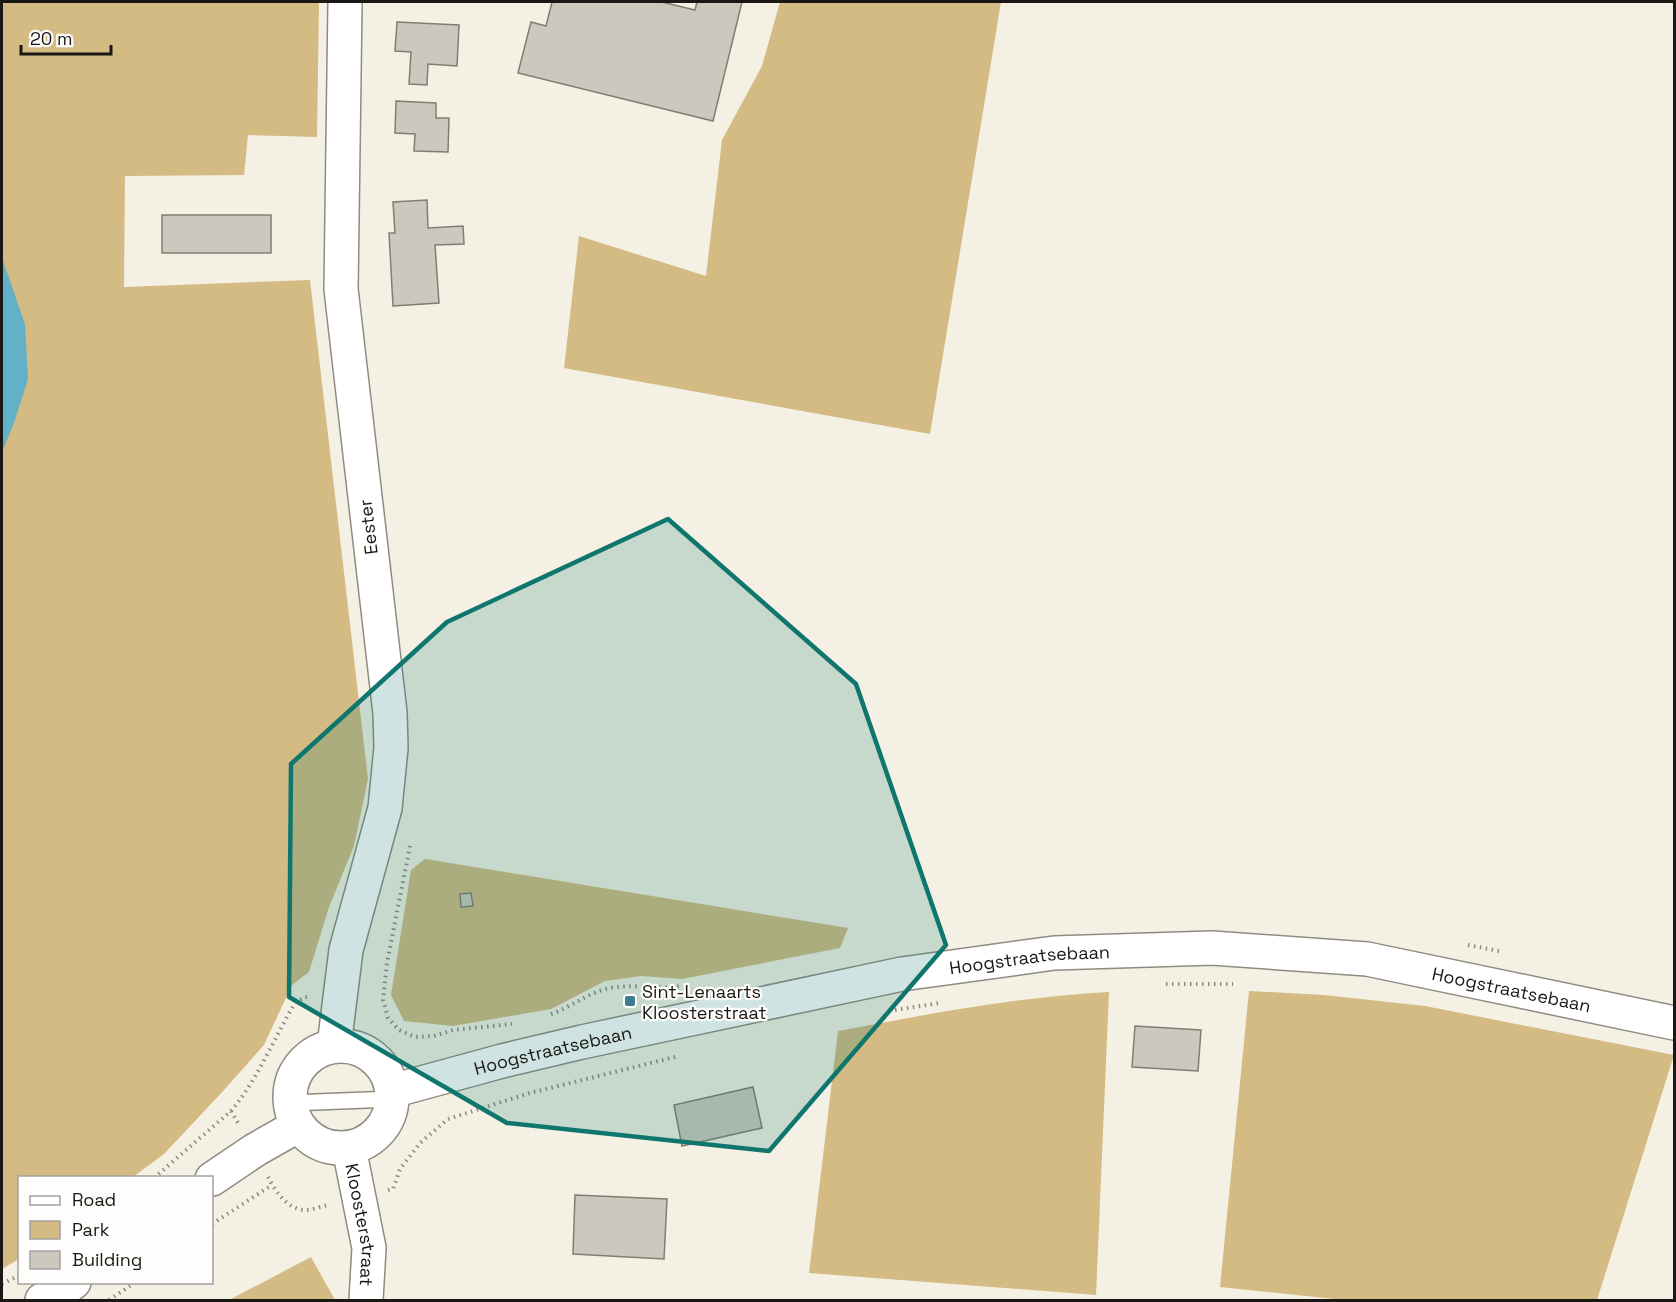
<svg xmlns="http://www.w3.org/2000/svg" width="1676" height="1302" font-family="'Space Grotesk',sans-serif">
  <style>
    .green { fill: #d3bb83 }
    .water { fill: #63b1c7 }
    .building { fill: #cdc8bd; stroke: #817d72; stroke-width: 1.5 }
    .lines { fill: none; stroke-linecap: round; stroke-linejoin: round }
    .lane-casing { stroke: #908b81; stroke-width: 18 }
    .secondary-casing { stroke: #908b81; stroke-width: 36 }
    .path { stroke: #8c8981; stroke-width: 4; stroke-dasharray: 1.5 4.5; stroke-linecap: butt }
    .lane { stroke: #fff; stroke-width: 15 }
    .secondary { stroke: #fff; stroke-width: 33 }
    .marked { fill: #0f766e; fill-opacity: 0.2; stroke: #0f766e; stroke-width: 4.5; stroke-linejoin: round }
    .poi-dot { fill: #3b7c8f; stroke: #fefdfb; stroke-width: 2 }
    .labels { text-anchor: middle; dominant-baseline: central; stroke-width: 4.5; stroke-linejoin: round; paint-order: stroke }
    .street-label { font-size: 18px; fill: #191814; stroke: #fefdfb }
    .poi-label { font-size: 18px; fill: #191814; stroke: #fefdfb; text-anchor: start }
  </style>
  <rect width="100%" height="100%" fill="#f5f0e4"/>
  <!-- green -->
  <path class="green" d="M2,2H319L317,137L248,135L244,175L125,176L124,287L310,280L368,779L354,846L329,907L309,972L292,985L264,1045L224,1090L164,1154L133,1177L20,1178L19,1259L2,1269Z
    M780,2H1001L930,434L564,368L579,236L706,276L722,140L762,66Z
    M425,859L848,928L840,948L682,979L641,976L605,981L551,1009L453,1026L404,1021L391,995L411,870Z
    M1249,991L1324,995L1425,1006L1674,1055L1597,1300H1344L1220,1287Z
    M1109,992L1096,1295L809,1273L838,1031C928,1014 1018,997 1109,992Z
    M311,1257L335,1300H229Z"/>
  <!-- water -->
  <path class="water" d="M2,258L25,324L28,379L14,423L2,452Z"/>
  <!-- building -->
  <path class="building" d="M552,2H662L695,10L697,2H742L713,121L518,73L531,22L546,26Z
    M397,22L459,25L457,66L428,64L427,85L409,84L411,52L395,51Z
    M396,101L436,103V118H449L448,152L414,151L415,134L395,133Z
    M427,200L428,228L463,226L464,244L435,245L439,303L393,306L389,233H395L393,202Z
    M162,215H271V253H162Z
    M471,893L473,906L461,907L460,894Z
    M1135,1026L1201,1030L1198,1071L1132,1067Z
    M753,1087L762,1128L682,1146L674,1105Z
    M575,1195L667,1199L664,1259L573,1254Z"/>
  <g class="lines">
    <!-- lane casing -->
    <g class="lane-casing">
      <path id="lane" d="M290,1103L392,1099"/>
    </g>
    <!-- secondary casing -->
    <g class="secondary-casing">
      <g id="secondary">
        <circle cx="341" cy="1097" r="51"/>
        <path d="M334,1046L346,950L385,808L391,748L390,713L341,289L345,2"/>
        <path id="s1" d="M392,1091L502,1061L582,1042L902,974L1054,953L1212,948L1367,959L1674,1023"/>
        <path id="s2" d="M349,1148L369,1248L366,1300"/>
        <path d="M212,1179L255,1150L297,1126"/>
        <path d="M42,1300L60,1293L74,1282"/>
      </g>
    </g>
    <!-- path -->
    <path class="path" d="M410,846L387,963L383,1000L388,1018L399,1030L415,1037L434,1036L453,1030L512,1024
      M1468,945L1499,951
      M1166,984H1233
      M895,1010L940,1003
      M551,1014C569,1008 584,996 602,990C628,982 655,990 682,986
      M231,1111L238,1123
      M268,1177C275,1191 288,1210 305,1210C313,1210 321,1206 329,1205
      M154,1178L231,1111C258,1079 274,1038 295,1003L305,997H310
      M388,1190L393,1189L400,1169L420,1143L448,1119L530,1093L679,1056
      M212,1224L272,1185
      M2,1284L20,1275
      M109,1300L136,1282"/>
    <!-- lane -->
    <use href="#lane" class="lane"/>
    <!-- secondary -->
    <use href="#secondary" class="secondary"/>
  </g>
  <!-- marked area -->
  <path class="marked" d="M668,519L856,684L946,945L769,1151L507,1123L289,997L291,764L447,622Z"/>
  <!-- markers -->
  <rect class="poi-dot" x="624" y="995" width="12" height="12" rx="3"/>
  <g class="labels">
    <!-- street labels -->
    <g class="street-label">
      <text transform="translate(368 527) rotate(-97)">Eester</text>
      <text stroke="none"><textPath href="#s1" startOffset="652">Hoogstraatsebaan</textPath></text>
      <text stroke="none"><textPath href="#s1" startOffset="1138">Hoogstraatsebaan</textPath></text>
      <text stroke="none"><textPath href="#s1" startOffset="166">Hoogstraatsebaan</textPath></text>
      <text stroke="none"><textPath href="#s2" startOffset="78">Kloosterstraat</textPath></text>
    </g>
    <!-- poi labels -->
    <g class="poi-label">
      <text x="642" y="991">Sint-Lenaarts<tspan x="642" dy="21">Kloosterstraat</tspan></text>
    </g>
  </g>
  <!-- border -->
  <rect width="1676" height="1302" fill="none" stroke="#191814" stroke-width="6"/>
  <!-- legend -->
  <rect x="18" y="1176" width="195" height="108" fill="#fefdfb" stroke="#a2a19f" stroke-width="1.5"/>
  <rect x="30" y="1196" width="30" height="9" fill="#ffffff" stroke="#a2a19f" stroke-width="1.5"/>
  <text x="72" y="1206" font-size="18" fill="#191814">Road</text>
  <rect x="30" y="1221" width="30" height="18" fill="#d3bb83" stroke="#a2a19f" stroke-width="1.5"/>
  <text x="72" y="1236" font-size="18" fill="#191814">Park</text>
  <rect x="30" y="1251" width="30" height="18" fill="#cdc8bd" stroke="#a2a19f" stroke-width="1.5"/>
  <text x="72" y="1266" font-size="18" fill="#191814">Building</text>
  <!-- scale -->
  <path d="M21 45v9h90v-9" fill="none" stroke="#191814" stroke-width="3"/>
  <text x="30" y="45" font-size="18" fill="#191814" stroke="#fefdfb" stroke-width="4.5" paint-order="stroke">20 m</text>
</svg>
